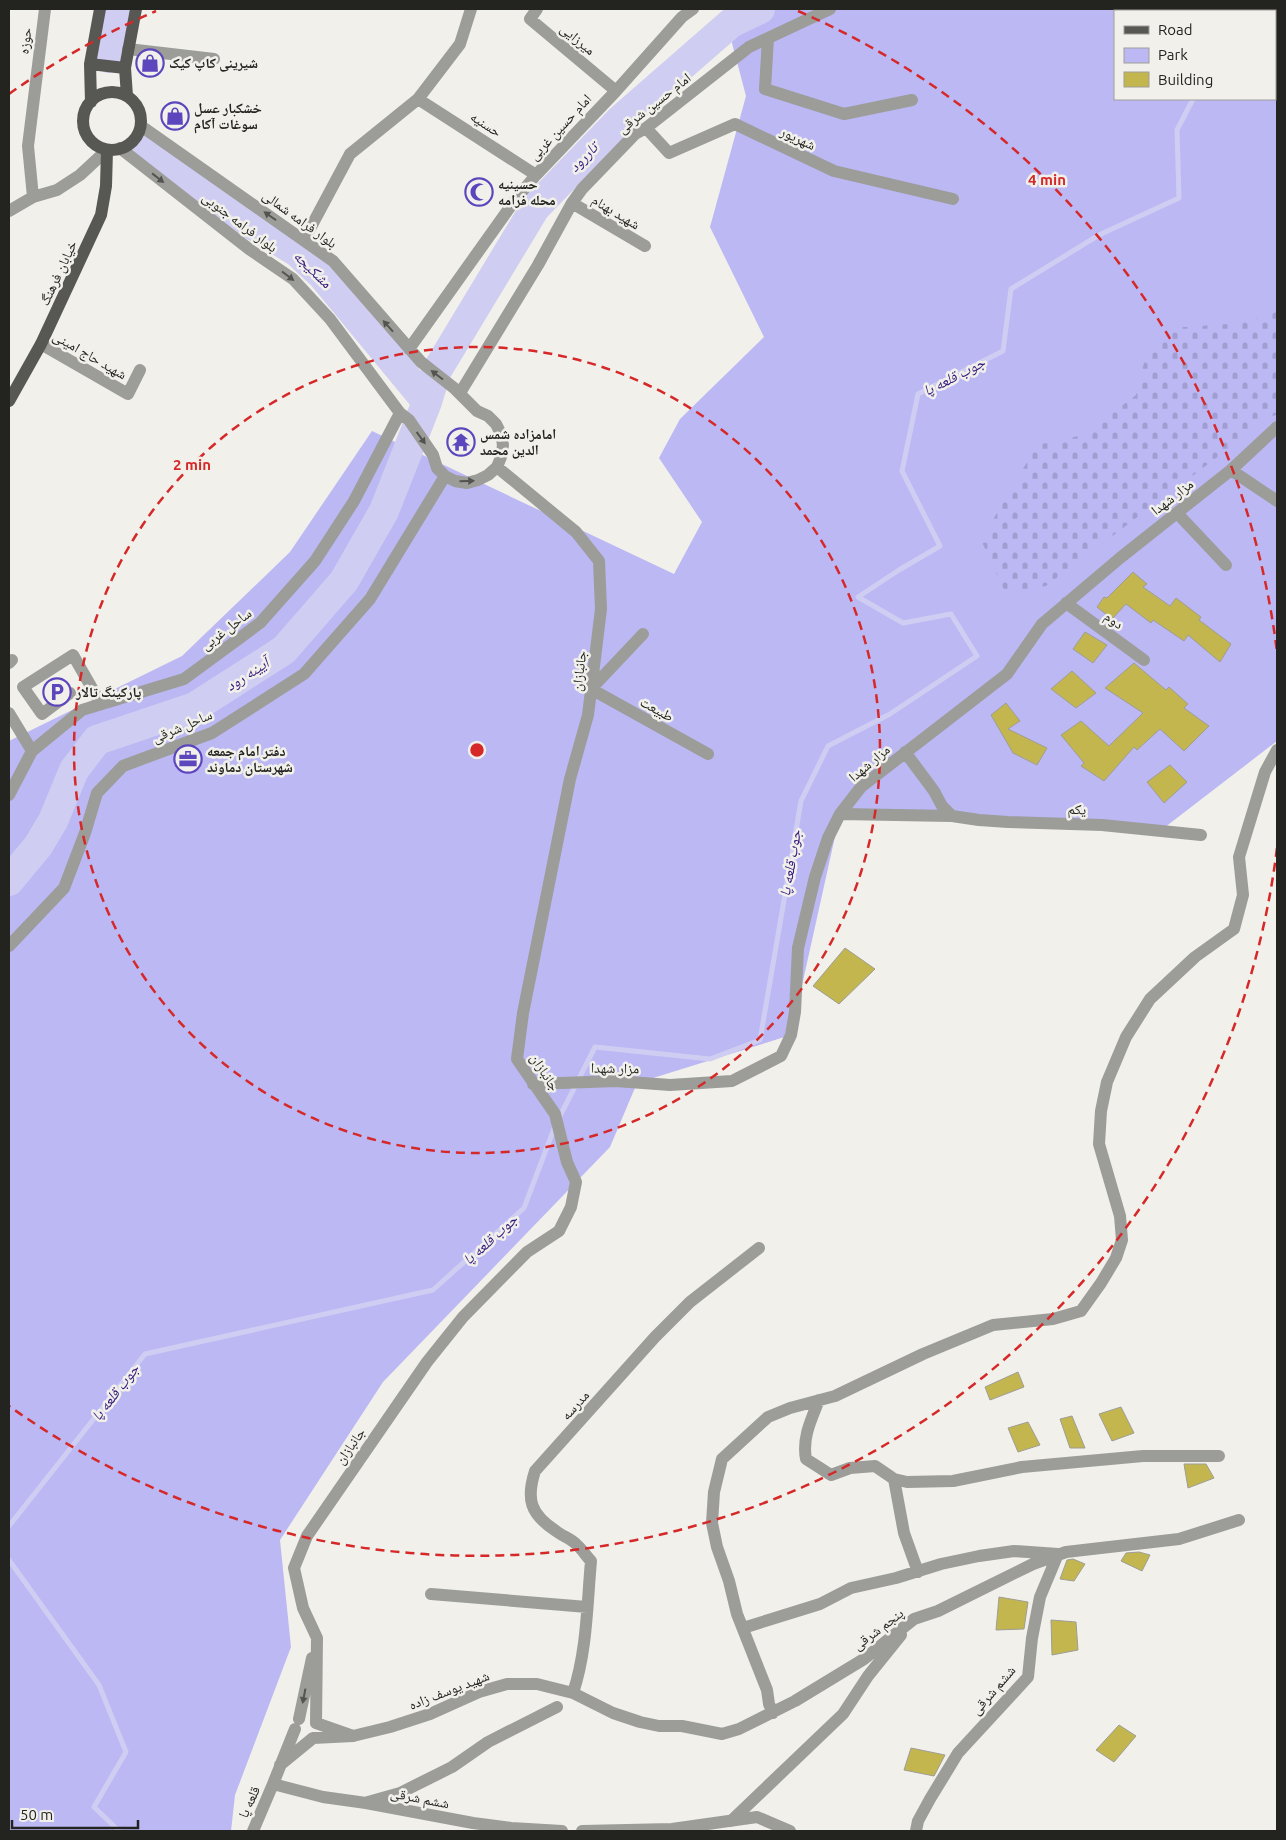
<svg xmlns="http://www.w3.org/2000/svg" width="1286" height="1840" font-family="Ubuntu,'Noto Naskh Arabic',sans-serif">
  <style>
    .green { fill: #bbb8f4; fill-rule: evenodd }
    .cemetery { fill: url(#cemetery-stones) }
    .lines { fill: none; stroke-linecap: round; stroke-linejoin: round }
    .stream { stroke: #cfcef2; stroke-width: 5 }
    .river { stroke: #cfcef2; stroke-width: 30 }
    .building { fill: #c3b64f; stroke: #9e9d97 }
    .minor { stroke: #9c9c99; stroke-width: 12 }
    .major { stroke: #575753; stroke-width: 12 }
    .oneway { fill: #535350 }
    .ring { fill: none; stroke: #d62828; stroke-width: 2.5; stroke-dasharray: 9 6 }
    .labels { text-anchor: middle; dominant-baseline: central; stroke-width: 5; stroke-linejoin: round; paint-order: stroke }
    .street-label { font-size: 14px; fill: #232320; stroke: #f1f0ea }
    .poi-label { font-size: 14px; font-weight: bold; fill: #232320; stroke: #f1f0ea; text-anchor: start }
    .water-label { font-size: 15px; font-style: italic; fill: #33187d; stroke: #f1f0ea }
    .centre { fill: #d62828; stroke: #f1f0ea; stroke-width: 2.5 }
    .ring-label { font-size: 15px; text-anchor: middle; font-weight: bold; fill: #d62828; stroke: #f1f0ea; stroke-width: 5; stroke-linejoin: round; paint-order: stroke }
  </style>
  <defs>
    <pattern id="cemetery-stones" width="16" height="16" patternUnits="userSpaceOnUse" patternTransform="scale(1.25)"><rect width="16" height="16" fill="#bbb8f4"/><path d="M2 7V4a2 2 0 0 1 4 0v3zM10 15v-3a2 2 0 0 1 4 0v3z" fill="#a09ed1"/></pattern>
  </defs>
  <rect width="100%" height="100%" fill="#f1f0ea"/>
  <!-- green -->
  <path class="green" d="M723,9H1277V741L1160,831L840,814L791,1035L637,1083L610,1147L383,1382L280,1540L291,1647L235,1795L231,1831H9V741L182,656L290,552L372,431L674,574L702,522L659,458L680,419L764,337L710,227L746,96ZM1115,11H1275V99H1115Z"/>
  <!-- cemetery -->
  <path class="cemetery" d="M1277,308V415L1272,416L1046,586L1005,592L981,540L1037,445L1083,435L1136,395L1146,355L1170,328L1244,323L1275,312Z"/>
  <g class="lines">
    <!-- stream -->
    <path class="stream" d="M1257,11L1259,9
      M559,1118L595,1047L710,1059L760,1040L801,801L828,746L890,714L977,656L951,614L903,623L858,597L899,570L940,546L902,471L918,394L1003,351L1011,289L1099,235L1179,198L1177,130L1193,99
      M9,1526L145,1354L433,1290L524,1208L555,1126
      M9,1560L99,1685L126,1752L94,1807L119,1831"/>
    <!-- river -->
    <path class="river" d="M109,58L119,9
      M148,149L256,227L297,252L322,275L427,402
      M9,881L38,846L53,821L74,770L97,740L195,707L284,650L344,581L384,511L427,402L436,372L535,208L621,119L731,23L760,9"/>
  </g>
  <!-- building -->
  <path class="building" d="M1133,572L1147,584L1143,587L1170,606L1176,598L1201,617L1199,620L1231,644L1220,662L1188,635L1184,641L1153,620L1151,623L1126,604L1112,619L1097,607L1104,597L1107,598Z
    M1085,632L1107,645L1093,663L1073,649Z
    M1134,663L1166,690L1169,687L1188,704L1184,708L1209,726L1184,751L1160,729L1137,750L1134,747L1104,781L1081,766L1084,763L1061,735L1081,721L1109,746L1143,713L1105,688Z
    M1072,671L1096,693L1076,708L1051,689Z
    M1006,703L1020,721L1008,729L1047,748L1037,765L1013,753L991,715Z
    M1170,765L1187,782L1164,803L1147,782Z
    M845,948L875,969L839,1004L813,986Z
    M1018,1372L1024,1387L990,1400L985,1387Z
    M1121,1407L1134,1433L1112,1441L1099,1414Z
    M1072,1416L1085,1448H1070L1060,1419Z
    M1028,1422L1040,1445L1018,1452L1008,1428Z
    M1184,1464H1206L1214,1478L1188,1488Z
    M1139,1552L1150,1555L1142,1571L1121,1561L1126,1553Z
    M1073,1559L1085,1564L1074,1581L1060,1579L1067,1560Z
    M999,1597L1028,1602L1024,1629L996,1630Z
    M1051,1620L1076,1622L1078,1650L1052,1655Z
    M1119,1725L1136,1736L1114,1762L1096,1750Z
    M911,1748L945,1755L934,1776L904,1770Z"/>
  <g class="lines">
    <!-- minor -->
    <path class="minor" d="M537,9L530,19L616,91
      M768,38L765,89L844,114L912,100
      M128,49L214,59
      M418,99L536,175
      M646,128L669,153L735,124L834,171L953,199
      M120,148L249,249L293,279L330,319L400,413L409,420L433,455L437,468L445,476L455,481L467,483L478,480L488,475L497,467L501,457L503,445L501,434L496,424L488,416L477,411L454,388L421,362L333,261L141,126
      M33,197L28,146L45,9
      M572,203L645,246
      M9,211L33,197L57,190L80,175L107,150
      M304,240L350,154L418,99L460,44L471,9
      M41,344L128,394L140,370
      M409,349L515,200L536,175L616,91L682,17L693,9
      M460,393L538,265L572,203L582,189L635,134L646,128L749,47L830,9
      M1231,470L1277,501
      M1177,513L1226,565
      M1066,603L1144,660
      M643,634L591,689L708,754
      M9,663L12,660
      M70,693L42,714L23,687L73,655L101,704
      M9,713L32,751
      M905,752L934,791L942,806L952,816L979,820L1008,822L1102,825L1201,835
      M9,795L32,751L82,710L184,679L260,623L315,561L354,501L400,413
      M840,814L952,816
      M9,946L64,888L85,833L97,793L123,766L212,733L304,674L370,599L445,476
      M533,1084L616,1081L670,1085L732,1081L781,1056L791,1035L795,1012L798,948L815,877L828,838L840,814L861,787L1007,674L1042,624L1120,558L1231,470L1277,427
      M819,1400C811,1420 802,1438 806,1459L831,1475L850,1468L875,1466L894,1479L907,1482L953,1481L1022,1467L1143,1456H1219
      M894,1479L904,1533L918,1572
      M431,1594L587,1607
      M743,1628L820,1604L851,1588L896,1578L941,1564L979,1556L1014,1551L1058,1554L1040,1597L1032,1638L1028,1677L958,1753L930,1799L918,1821L916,1831
      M573,1693L613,1713L640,1722L659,1726H682L722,1734L739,1729L795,1701L864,1659L914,1619L938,1611L1033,1564L1066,1552L1179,1539L1239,1520
      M773,1713L769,1704L767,1690L737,1614L729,1581L717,1547L712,1523L714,1492L722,1459L768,1417L790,1408L835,1396L923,1354L993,1325L1053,1319L1081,1311L1101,1283L1116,1258L1122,1240L1120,1216L1099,1144L1101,1111L1107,1082L1126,1037L1150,999L1195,957L1234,929L1243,895L1239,857L1265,772L1277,750
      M299,1719L312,1658
      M353,1736L316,1723L317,1638L303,1608L294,1568L307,1536L427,1362L463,1317L527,1252L559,1231L571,1207L576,1182L567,1162L555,1114L517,1059L523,1013L570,779L588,715L601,609L599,561L576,532L497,467
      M280,1765L313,1738L353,1736L390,1727L430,1714L479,1692L507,1684H537L573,1693C587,1651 587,1605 591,1561C586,1556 582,1549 576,1544C570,1538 562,1536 556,1531C530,1514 526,1499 535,1471L655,1337L690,1302L759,1248
      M273,1784L323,1797L366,1803L473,1823L511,1828L562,1831
      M368,1802L400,1793L452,1767L488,1742L557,1707
      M731,1821L843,1714L868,1676L901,1635
      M253,1831L273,1784L295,1729
      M582,1831L672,1829L757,1817L790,1831"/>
    <!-- major -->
    <path class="major" d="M90,64L125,68
      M83 121a29 29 0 1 1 58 0a29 29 0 1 1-58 0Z
      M127,96L125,68L136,9
      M91,102L90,64L100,9
      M9,401L41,344L101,215L106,186L107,150"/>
  </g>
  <!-- one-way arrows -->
  <defs><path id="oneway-solid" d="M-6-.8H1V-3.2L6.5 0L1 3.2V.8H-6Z" transform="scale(1.25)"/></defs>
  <g class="oneway">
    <use href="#oneway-solid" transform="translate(158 178) rotate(38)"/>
    <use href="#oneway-solid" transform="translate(270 216) rotate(-145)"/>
    <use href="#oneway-solid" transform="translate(288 276) rotate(37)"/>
    <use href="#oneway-solid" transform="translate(388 326) rotate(-132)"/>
    <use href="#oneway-solid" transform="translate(437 375) rotate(-143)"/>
    <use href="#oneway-solid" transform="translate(421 438) rotate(54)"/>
    <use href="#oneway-solid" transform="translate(467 481) rotate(-1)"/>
    <use href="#oneway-solid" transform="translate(304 1696) rotate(101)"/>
  </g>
  <!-- distance rings -->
  <g class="ring">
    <circle cx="477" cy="750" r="403"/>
    <path d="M1277 848A806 806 0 0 1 9 1406M9 94A806 806 0 0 1 156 11M798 11A806 806 0 0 1 1277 652"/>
  </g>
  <!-- icons -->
  <defs>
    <g id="shop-ring" transform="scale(1.4375)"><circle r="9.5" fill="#f1f0ea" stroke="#5c45bd" stroke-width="1.5"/><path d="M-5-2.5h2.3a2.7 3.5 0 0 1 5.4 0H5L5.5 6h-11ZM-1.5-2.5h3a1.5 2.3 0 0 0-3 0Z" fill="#5c45bd"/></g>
    <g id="mosque-ring" transform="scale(1.4375)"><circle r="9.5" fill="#f1f0ea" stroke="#5c45bd" stroke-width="1.5"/><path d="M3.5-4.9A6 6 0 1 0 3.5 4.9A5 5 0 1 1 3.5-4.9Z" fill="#5c45bd"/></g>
    <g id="temple-ring" transform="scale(1.4375)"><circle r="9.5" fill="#f1f0ea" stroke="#5c45bd" stroke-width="1.5"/><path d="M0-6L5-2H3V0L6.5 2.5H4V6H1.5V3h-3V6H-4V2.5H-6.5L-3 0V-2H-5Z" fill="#5c45bd"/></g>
    <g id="parking-ring" transform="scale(1.4375)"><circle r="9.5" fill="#f1f0ea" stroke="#5c45bd" stroke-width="1.5"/><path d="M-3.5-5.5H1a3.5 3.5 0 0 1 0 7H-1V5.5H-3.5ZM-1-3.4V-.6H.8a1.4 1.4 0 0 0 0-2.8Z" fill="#5c45bd"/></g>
    <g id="office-ring" transform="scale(1.4375)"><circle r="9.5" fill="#f1f0ea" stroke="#5c45bd" stroke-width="1.5"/><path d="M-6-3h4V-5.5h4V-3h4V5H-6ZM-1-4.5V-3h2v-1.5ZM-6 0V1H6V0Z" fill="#5c45bd"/></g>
  </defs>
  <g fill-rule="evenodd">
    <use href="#shop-ring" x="150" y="63"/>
    <use href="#shop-ring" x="175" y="116"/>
    <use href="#mosque-ring" x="479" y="192"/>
    <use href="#temple-ring" x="461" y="442"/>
    <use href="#parking-ring" x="57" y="692"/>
    <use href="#office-ring" x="188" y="759"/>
  </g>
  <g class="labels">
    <!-- street labels -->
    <g class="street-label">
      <text transform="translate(578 39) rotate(40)">میرزایی</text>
      <text transform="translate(25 41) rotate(-83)">حوزه</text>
      <text transform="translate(654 103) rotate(-38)">امام حسین شرقی</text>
      <text transform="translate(486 124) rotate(33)">حسنیه</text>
      <text transform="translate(560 127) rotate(-47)">امام حسین غربی</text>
      <text transform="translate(798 138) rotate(25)">شهریور</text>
      <text transform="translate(616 212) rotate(31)">شهید بهنام</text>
      <text transform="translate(300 219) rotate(36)">بلوار فرامه شمالی</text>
      <text transform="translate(240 222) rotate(37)">بلوار فرامه جنوبی</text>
      <text transform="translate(58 273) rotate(-65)">خیابان فرهنگ</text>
      <text transform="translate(90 355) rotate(30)">شهید حاج امینی</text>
      <text transform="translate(1172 497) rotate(-38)">مزار شهدا</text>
      <text transform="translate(1114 620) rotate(36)">دوم</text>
      <text transform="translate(226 629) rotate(-37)">ساحل غربی</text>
      <text transform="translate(579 671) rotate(-83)">جانبازان</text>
      <text transform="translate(657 709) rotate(29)">طبیعت</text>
      <text transform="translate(182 726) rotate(-23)">ساحل شرقی</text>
      <text transform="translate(869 763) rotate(-40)">مزار شهدا</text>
      <text transform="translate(1077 809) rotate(2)">یکم</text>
      <text transform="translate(615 1068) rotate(1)">مزار شهدا</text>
      <text transform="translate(545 1072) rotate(57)">جانبازان</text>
      <text transform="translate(575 1405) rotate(-48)">مدرسه</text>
      <text transform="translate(350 1446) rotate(-55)">جانبازان</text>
      <text transform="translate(878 1629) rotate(-37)">پنجم شرقی</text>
      <text transform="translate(449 1690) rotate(-21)">شهید یوسف زاده</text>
      <text transform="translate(993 1690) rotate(-49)">ششم شرقی</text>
      <text transform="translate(420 1798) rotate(11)">ششم شرقی</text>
      <text transform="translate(249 1802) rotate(-66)">قلعه پا</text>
    </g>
    <!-- poi labels -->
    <g class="poi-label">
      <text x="169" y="63">شیرینی کاپ کیک</text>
      <text x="194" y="108">خشکبار عسل<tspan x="194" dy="16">سوغات آکام</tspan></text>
      <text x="498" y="184">حسینیه<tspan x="498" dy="16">محله فرامه</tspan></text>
      <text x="480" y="434">امامزاده شمس<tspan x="480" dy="16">الدین محمد</tspan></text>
      <text x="76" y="692">پارکینگ تالار</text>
      <text x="207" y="751">دفتر امام جمعه<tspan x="207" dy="16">شهرستان دماوند</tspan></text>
    </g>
    <!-- water labels -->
    <g class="water-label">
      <text transform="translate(583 157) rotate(-46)">تاررود</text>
      <text transform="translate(313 269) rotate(44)">مشکیجه</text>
      <text transform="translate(954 376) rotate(-27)">جوب قلعه پا</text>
      <text transform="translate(247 674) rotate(-33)">آیینه رود</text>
      <text transform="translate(790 863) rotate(-80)">جوب قلعه پا</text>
      <text transform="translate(490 1239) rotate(-42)">جوب قلعه پا</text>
      <text transform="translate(115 1392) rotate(-52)">جوب قلعه پا</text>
    </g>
  </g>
  <circle cx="477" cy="750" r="8" class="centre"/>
  <g class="ring-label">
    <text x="1047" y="185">4 min</text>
    <text x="192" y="470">2 min</text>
  </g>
  <!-- border -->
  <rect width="1286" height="1840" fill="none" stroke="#232320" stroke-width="20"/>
  <!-- legend -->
  <rect x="1114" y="10" width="162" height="90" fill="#f1f0ea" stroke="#9f9e99"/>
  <rect x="1124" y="26" width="25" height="8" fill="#575753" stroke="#9f9e99"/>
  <text x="1158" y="35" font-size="15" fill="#232320">Road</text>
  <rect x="1124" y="48" width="25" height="15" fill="#bbb8f4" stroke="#9f9e99"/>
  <text x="1158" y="60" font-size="15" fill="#232320">Park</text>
  <rect x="1124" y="72" width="25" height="15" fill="#c3b64f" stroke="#9f9e99"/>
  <text x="1158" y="85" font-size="15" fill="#232320">Building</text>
  <!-- scale -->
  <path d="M12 1820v8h126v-8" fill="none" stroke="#232320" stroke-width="2.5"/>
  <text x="20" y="1820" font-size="15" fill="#232320" stroke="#f1f0ea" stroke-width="4" paint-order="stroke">50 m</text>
</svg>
